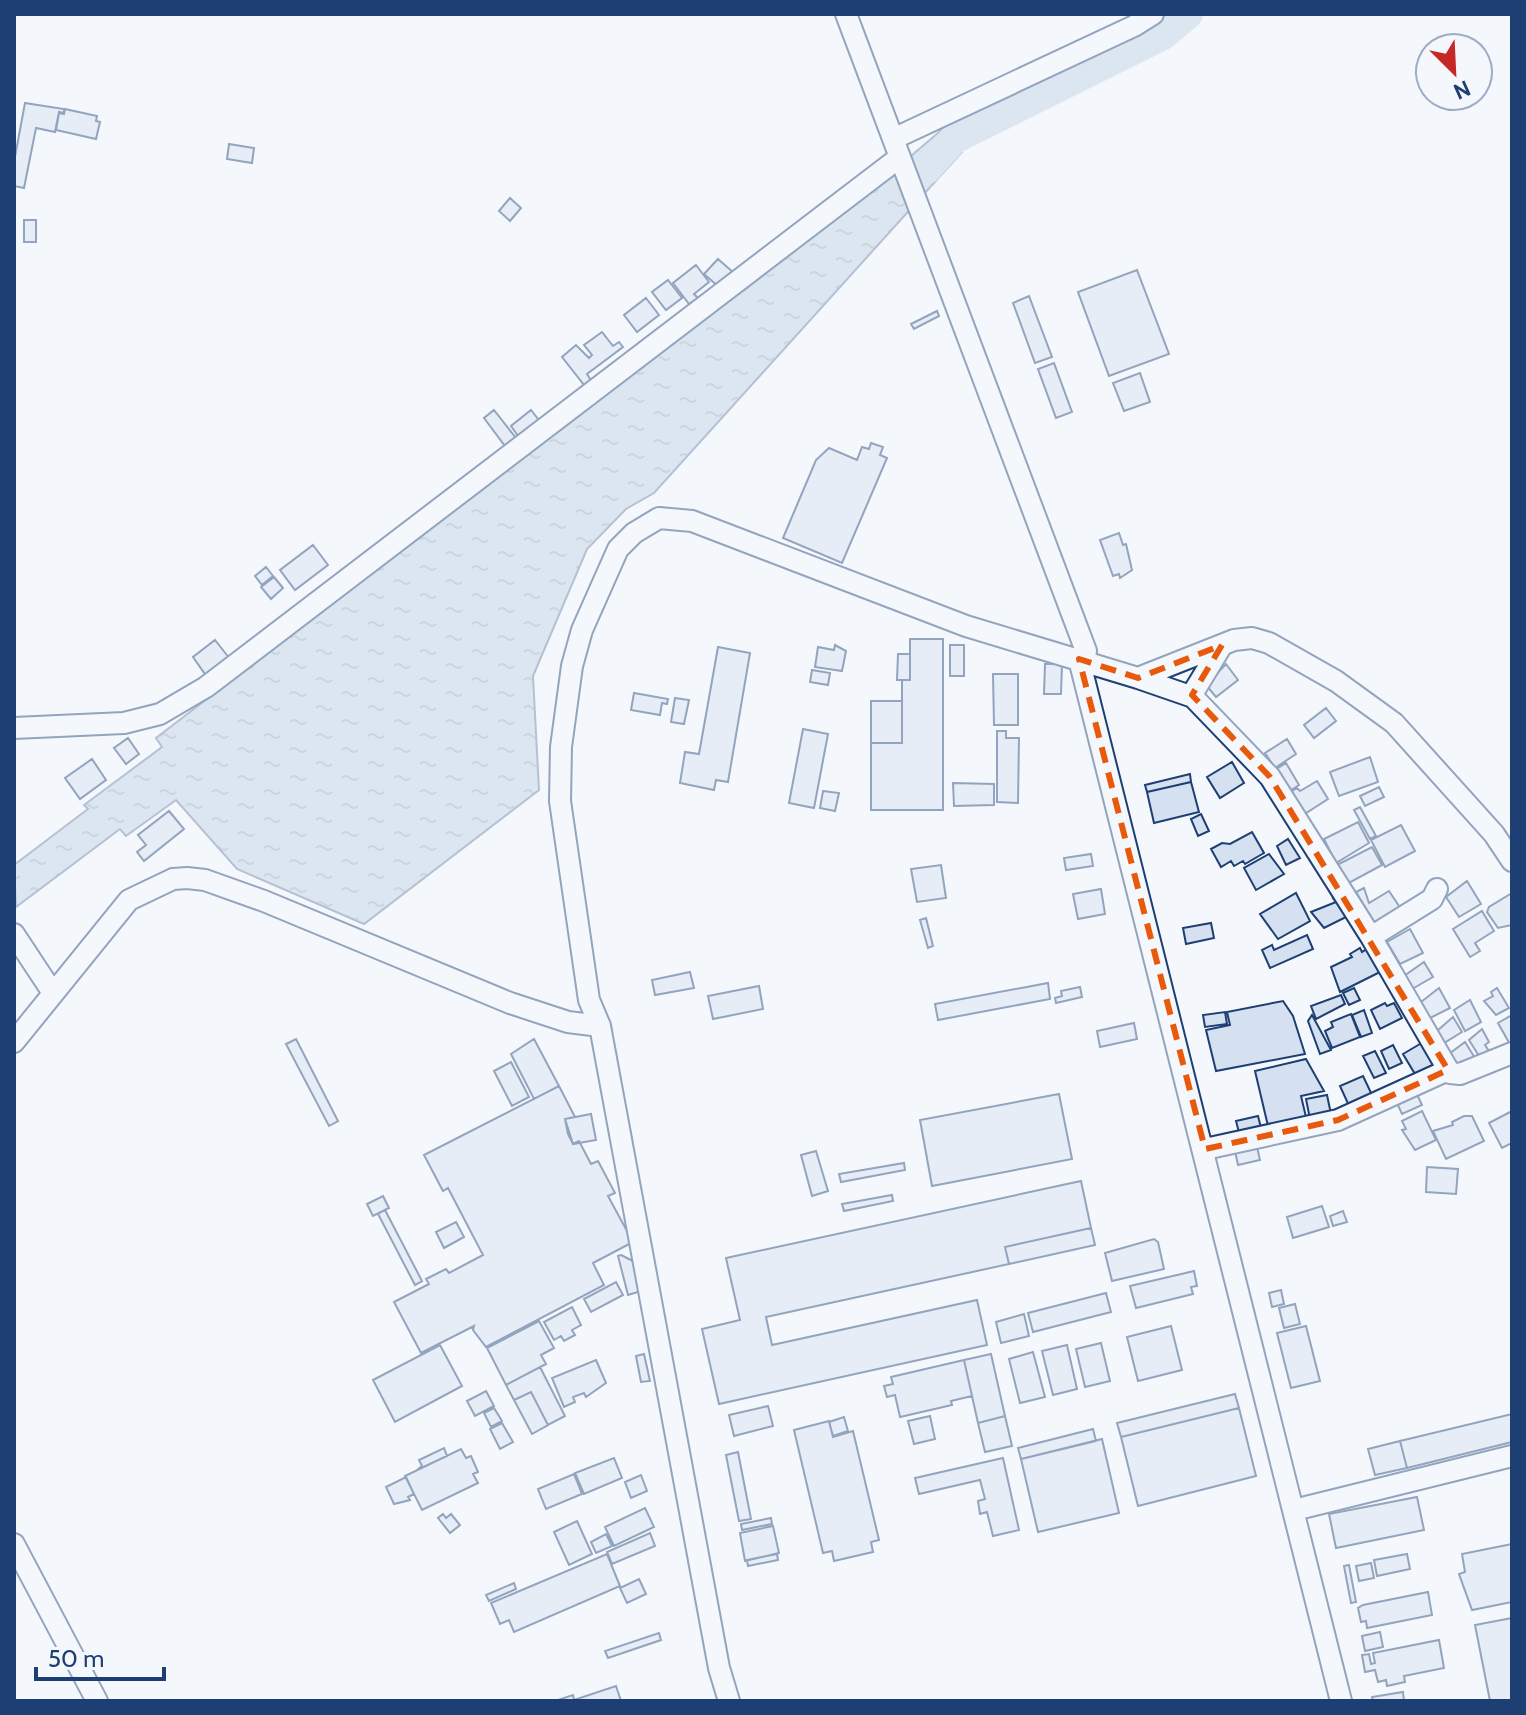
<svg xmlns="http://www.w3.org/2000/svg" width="1526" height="1715" font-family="Cabin,sans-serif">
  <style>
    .water { fill: url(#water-ripples); stroke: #687fa3; stroke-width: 2 }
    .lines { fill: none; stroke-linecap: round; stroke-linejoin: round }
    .river { stroke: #bed0e5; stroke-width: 30 }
    .building { fill: #d5e0f0; stroke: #1d3f73; stroke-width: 2 }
    .minor-casing { stroke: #1d3f73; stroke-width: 24 }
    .minor { stroke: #f4f7fb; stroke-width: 20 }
    .marked { fill: none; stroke: #e8590c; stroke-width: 6; stroke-dasharray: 16 10; stroke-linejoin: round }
  </style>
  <defs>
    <pattern id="water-ripples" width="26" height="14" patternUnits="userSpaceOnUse" patternTransform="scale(2)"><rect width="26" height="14" fill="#bed0e5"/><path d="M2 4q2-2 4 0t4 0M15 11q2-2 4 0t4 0" fill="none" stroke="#9aaabe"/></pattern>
  </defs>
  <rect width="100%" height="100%" fill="#f4f7fb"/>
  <!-- water -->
  <path class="water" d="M945,127L962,152L654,493L626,509L587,549L533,676L539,790L364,924L237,869L176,800L126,836L120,829L16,907L14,865L88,809L84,805L162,747L156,738L851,207Z"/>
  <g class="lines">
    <!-- river -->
    <path class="river" d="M927,169L954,139L1163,35L1188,14"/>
  </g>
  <!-- building -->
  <path class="building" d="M25,103L64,109V113L59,112L55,132L36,128L24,188L14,186V162Z
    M65,109L97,116L96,121L100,122L96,139L56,130L59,113L64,114Z
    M229,144L254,148L252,163L227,159Z
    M510,198L521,208L510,221L499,211Z
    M24,220H36V242H24Z
    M718,259L734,273L720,288L704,274Z
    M696,265L709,282L694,294L698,298L689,304L673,283Z
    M1137,270L1169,354L1109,376L1078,292Z
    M668,280L682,298L666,310L652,292Z
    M1029,296L1052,357L1035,363L1013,303Z
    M646,298L659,315L637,332L624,315Z
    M937,311L939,316L914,329L911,324Z
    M602,332L613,346L619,342L623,347L587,374L594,385L588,390L562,357L576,345L589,358L592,355L584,345Z
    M1054,363L1072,412L1056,418L1038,369Z
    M1140,373L1150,402L1124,411L1113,383Z
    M494,410L519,442L508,450L484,418Z
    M531,410L542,424L521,440L511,426Z
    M871,443L883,447L880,455L887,458L842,563L783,538L816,460L829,448L857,460L862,447L869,449Z
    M1119,533L1123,545L1126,544L1132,570L1120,578L1119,574L1113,576L1100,540Z
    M313,545L328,565L295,590L280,570Z
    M266,567L273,576L262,585L255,576Z
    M274,577L283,588L271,599L261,587Z
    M910,639H943V810H871V743H902V680H910Z
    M215,640L230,659L207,677L193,657Z
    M835,645L846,651L842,671L815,667L818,647L834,650Z
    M950,645H964V676H950Z
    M718,647L750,653L728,782L716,780L714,790L680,783L685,752L699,754Z
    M898,654H910V680H897Z
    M1045,664H1062L1061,694H1044Z
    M1226,664L1238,680L1216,697L1206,685Z
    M812,670L830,673L828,685L810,682Z
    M993,674H1018V725H994Z
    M634,693L668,699L667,704L662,703L660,715L631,710Z
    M675,698L689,700L684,724L671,722Z
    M871,701H902V743H871Z
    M1326,708L1336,721L1314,738L1304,725Z
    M803,729L828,734L814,808L789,803Z
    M997,731H1006V738H1019L1018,803L997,802Z
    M128,738L139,754L126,764L114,748Z
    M1287,739L1296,754L1275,768L1265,753Z
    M1370,757L1378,782L1339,796L1330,772Z
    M92,759L106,780L80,799L65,778Z
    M1232,762L1244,783L1220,798L1207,777Z
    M1286,763L1299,785L1288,792L1275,770Z
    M1190,774L1191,782L1147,792L1145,785Z
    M1317,781L1328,799L1303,815L1289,793L1297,788L1300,791Z
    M1191,782L1199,812L1154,823L1147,792Z
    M953,783L994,784V805L954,806Z
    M1379,787L1384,797L1365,806L1360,796Z
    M823,791L839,793L835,811L820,808Z
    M1360,807L1376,836L1370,839L1354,810Z
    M169,811L184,829L144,861L137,852L146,845L138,835Z
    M1201,814L1209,831L1198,836L1191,819Z
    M1358,822L1369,843L1336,863L1324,839Z
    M1401,825L1415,851L1385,867L1371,840Z
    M1252,832L1264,853L1245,864L1243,861L1234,866L1231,861L1221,867L1211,849L1222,843L1230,844Z
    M1288,839L1300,858L1286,865L1277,846Z
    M1372,847L1382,865L1347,884L1337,865Z
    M1091,854L1093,866L1066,870L1064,858Z
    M1269,854L1284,874L1256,890L1244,868Z
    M941,865L946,898L917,902L911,869Z
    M1467,881L1481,904L1459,917L1446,897Z
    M1364,888L1369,903L1389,891L1401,909L1375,924L1356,892Z
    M1101,889L1105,914L1078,919L1073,894Z
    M1296,893L1310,921L1278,939L1260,914Z
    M1512,893V925L1498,928L1487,912L1489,907Z
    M1339,895L1350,915L1324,928L1311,912L1336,902L1333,898Z
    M1482,911L1494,931L1475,943L1480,951L1470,957L1453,929Z
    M926,918L933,946L928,948L920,920Z
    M1211,923L1214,938L1186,944L1183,928Z
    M1410,929L1423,953L1400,964L1387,942Z
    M1307,935L1313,949L1270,968L1262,950L1272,945L1274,950Z
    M1370,947L1384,970L1340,992L1331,967L1352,957L1350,954L1360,948L1362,952Z
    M1424,962L1433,977L1412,989L1404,976Z
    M690,972L694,988L655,995L652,980Z
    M1048,983L1050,999L938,1020L935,1004Z
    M759,986L763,1009L713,1019L708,996Z
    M1080,987L1082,997L1056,1003L1055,998L1062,996L1061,991Z
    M1354,988L1360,1000L1349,1005L1343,993Z
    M1439,988L1450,1008L1428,1019L1421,1002Z
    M1497,988L1509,1008L1496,1015L1484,1001L1493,996L1491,992Z
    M1341,995L1345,1004L1316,1019L1311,1006Z
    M1470,1000L1481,1022L1465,1031L1454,1010Z
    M1283,1001L1293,1016L1305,1054L1216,1071L1206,1030L1230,1025L1227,1012Z
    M1385,1003L1387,1006L1394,1003L1402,1018L1380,1029L1371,1010Z
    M1364,1010L1372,1033L1361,1037L1352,1015Z
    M1225,1012L1227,1024L1205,1027L1203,1015Z
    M1351,1014L1360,1037L1332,1048L1325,1031L1333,1027L1331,1022Z
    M1312,1015L1331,1050L1320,1054L1308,1021Z
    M1512,1015V1045L1511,1046L1498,1023Z
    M1453,1017L1462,1032L1444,1043L1437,1031Z
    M1134,1023L1137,1039L1100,1047L1097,1031Z
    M1482,1029L1489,1042L1485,1045L1489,1051L1479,1056L1469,1040Z
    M296,1039L338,1121L329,1126L286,1044Z
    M534,1039L559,1086L534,1099L511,1054Z
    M1425,1041L1441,1068L1415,1074L1403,1054Z
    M1465,1042L1475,1058L1460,1066L1449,1054Z
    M1393,1045L1402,1063L1389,1069L1381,1051Z
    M1375,1051L1386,1073L1374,1078L1363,1056Z
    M1306,1059L1324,1091L1301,1096L1306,1117L1268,1126L1255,1071Z
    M511,1062L529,1097L512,1106L494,1071Z
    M1363,1076L1373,1097L1350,1108L1340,1086Z
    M559,1086L575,1117L565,1119L568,1134L573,1144L579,1141L591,1164L598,1161L615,1193L608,1196L633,1242L593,1263L604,1285L486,1347L473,1330L474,1326L421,1353L394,1302L429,1284L426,1279L446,1269L449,1273L483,1255L448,1188L443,1191L424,1155Z
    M1416,1092L1422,1105L1402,1114L1396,1101Z
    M1059,1094L1072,1159L932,1186L920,1120Z
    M1327,1095L1331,1114L1310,1119L1306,1099Z
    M1422,1111L1436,1140L1415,1150L1402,1130L1406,1129L1402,1121Z
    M1512,1111V1143L1502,1148L1489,1123Z
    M591,1114L596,1140L573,1144L565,1119Z
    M1258,1116L1262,1132L1240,1136L1236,1121Z
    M1464,1116H1472L1484,1141L1446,1159L1433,1131L1453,1125L1452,1122Z
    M1257,1147L1260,1160L1238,1165L1235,1151Z
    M816,1151L828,1191L812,1196L801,1155Z
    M904,1163L905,1170L841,1182L839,1174Z
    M1427,1167L1458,1169L1456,1194L1426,1192Z
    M1081,1181L1091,1228L1005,1247L1009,1264L766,1317L772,1345L977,1300L987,1345L719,1404L702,1329L740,1320L726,1258Z
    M892,1195L893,1201L844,1211L842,1204Z
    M383,1196L389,1208L373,1216L367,1204Z
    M1322,1206L1329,1227L1293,1238L1287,1217Z
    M385,1210L422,1281L415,1285L378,1214Z
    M1343,1211L1347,1222L1333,1226L1330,1216Z
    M456,1222L464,1237L444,1248L436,1232Z
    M1091,1228L1095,1245L1009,1264L1005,1247Z
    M1154,1239L1158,1242L1164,1269L1112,1281L1105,1253Z
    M621,1255L633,1261L641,1291L628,1295L618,1256Z
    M1194,1271L1197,1286L1191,1287L1193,1294L1136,1308L1130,1286Z
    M616,1282L623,1295L591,1312L584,1299Z
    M1281,1290L1284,1304L1272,1307L1269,1293Z
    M1106,1293L1111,1312L1033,1332L1028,1313Z
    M1295,1304L1300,1324L1284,1328L1279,1308Z
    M572,1307L581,1325L572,1330L575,1335L564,1341L561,1336L554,1340L544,1322Z
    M1024,1314L1029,1336L1001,1343L996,1322Z
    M539,1321L554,1348L541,1355L546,1364L506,1385L487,1348Z
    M1171,1326L1182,1370L1138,1381L1127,1337Z
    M1306,1326L1320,1381L1291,1388L1277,1333Z
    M1101,1343L1110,1381L1085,1387L1076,1349Z
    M440,1345L462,1386L395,1422L373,1380Z
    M1067,1345L1077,1389L1053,1395L1042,1351Z
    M1033,1352L1045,1397L1020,1403L1009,1359Z
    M644,1354L650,1381L641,1382L636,1356Z
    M991,1354L1005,1416L978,1423L964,1360Z
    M596,1360L606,1383L586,1397L584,1393L573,1397L575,1402L564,1407L552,1378Z
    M964,1360L972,1396L951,1401L952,1405L900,1417L895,1395L887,1397L884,1386L893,1384L891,1377Z
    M540,1367L565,1416L548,1425L531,1392L514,1400L506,1385Z
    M486,1391L494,1406L475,1416L467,1401Z
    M531,1392L548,1425L532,1434L514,1400Z
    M1235,1394L1239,1408L1121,1437L1117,1423Z
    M768,1406L773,1426L734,1436L729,1415Z
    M494,1408L502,1421L491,1427L484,1413Z
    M1239,1408L1256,1476L1138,1506L1121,1437Z
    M1512,1414V1442L1407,1468L1400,1441Z
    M930,1416L935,1439L914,1444L908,1421Z
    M1005,1416L1012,1446L985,1452L978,1423Z
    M844,1417L848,1431L833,1436L829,1422Z
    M829,1421L833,1437L853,1431L879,1540L871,1542L873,1552L834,1561L832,1551L823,1553L794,1430Z
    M502,1423L513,1442L500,1449L490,1429Z
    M1093,1429L1096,1441L1021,1459L1018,1448Z
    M1102,1439L1119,1513L1038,1532L1021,1459Z
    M1400,1441L1407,1468L1375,1475L1368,1449Z
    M444,1448L447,1456L417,1470L422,1466L419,1460Z
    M461,1449L466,1458L471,1456L478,1472L473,1474L478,1483L422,1510L405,1476Z
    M738,1452L751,1519L739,1521L726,1455Z
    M614,1458L622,1478L584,1494L575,1473Z
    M1003,1458L1019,1530L993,1536L987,1512L980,1514L978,1501L985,1499L980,1480L919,1494L915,1478Z
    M574,1474L582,1494L546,1509L538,1489Z
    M641,1475L647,1491L631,1498L625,1482Z
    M406,1477L414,1494L408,1497L410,1500L394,1504L386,1487Z
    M1417,1497L1424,1530L1336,1548L1329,1514Z
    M645,1508L654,1527L614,1546L605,1527Z
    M443,1514L446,1518L451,1514L460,1525L450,1533L438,1518Z
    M771,1518L772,1524L742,1530L741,1524Z
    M577,1521L592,1554L569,1565L554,1532Z
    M773,1526L779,1553L745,1561L740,1533Z
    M650,1533L655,1546L612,1564L607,1552Z
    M606,1534L612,1546L596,1553L591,1542Z
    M1512,1544V1602L1472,1610L1459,1574L1465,1572L1462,1554Z
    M607,1554L620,1586L514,1632L509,1620L500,1624L491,1603Z
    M777,1554L778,1560L748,1566L747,1560Z
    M1407,1554L1410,1569L1377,1576L1374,1560Z
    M1371,1563L1374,1578L1359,1581L1356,1566Z
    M1349,1565L1356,1602L1351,1603L1344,1566Z
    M639,1579L646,1594L627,1603L620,1588Z
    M514,1583L516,1589L489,1601L486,1595Z
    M1428,1592L1432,1615L1367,1628L1366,1621L1361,1622L1358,1608L1363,1605Z
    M1512,1618V1701H1490L1475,1625Z
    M1380,1632L1383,1647L1365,1651L1362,1636Z
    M659,1633L661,1640L608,1658L605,1651Z
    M1439,1640L1444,1668L1404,1676L1405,1682L1387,1686L1386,1680L1378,1682L1375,1670L1365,1672L1362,1655L1369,1654L1371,1664L1375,1663L1373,1653Z
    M616,1686L621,1701H555L573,1695L574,1700Z
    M1403,1692L1404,1701H1373L1372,1697Z"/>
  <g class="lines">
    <!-- minor casing -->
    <g class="minor-casing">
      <path id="minor" d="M846,14L1086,651L1079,659
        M893,139L1134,26L1153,14
        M1079,659L1341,1701
        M1138,678L1193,697L1270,777L1371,937L1450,1073L1460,1074L1512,1053
        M1191,696L1222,645
        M14,728L124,723L160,714L206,687L900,157
        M14,934L53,993
        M1371,937L1432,899L1437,889
        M14,1042L129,900L173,879L187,878L205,880L264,901L510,1003L568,1022L600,1026
        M1205,1149L1338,1120L1448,1070
        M1294,1510L1512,1456
        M14,1544L97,1701
        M729,1701L719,1668L600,1026L589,1000L560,801L561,747L572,666L582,630L618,549L634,533L659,518L692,521L966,626L1138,678L1234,640L1252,638L1269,643L1336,681L1394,723L1494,834L1512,861"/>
    </g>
    <!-- minor -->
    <use href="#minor" class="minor"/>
  </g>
  <!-- marked area -->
  <path d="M0 0H1526V1715H0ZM1222,645L1192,695L1270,777L1448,1070L1338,1120L1205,1149L1079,659L1138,678Z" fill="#f4f7fb" fill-opacity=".55" fill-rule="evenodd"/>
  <path class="marked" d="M1222,645L1192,695L1270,777L1448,1070L1338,1120L1205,1149L1079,659L1138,678Z"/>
  <!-- border -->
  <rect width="1526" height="1715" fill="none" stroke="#1d3f73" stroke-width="32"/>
  <!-- north arrow -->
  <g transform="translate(1454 72) rotate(156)"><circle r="38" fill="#f4f7fb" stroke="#9eadc5" stroke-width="2"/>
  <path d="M0-6L14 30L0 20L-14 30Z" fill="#c62828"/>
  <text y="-12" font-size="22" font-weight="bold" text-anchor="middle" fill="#1d3f73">N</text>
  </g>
  <!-- scale -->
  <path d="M36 1667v12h128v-12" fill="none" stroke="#1d3f73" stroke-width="4"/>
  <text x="48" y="1667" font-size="24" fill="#1d3f73" stroke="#f4f7fb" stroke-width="6" paint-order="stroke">50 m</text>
</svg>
